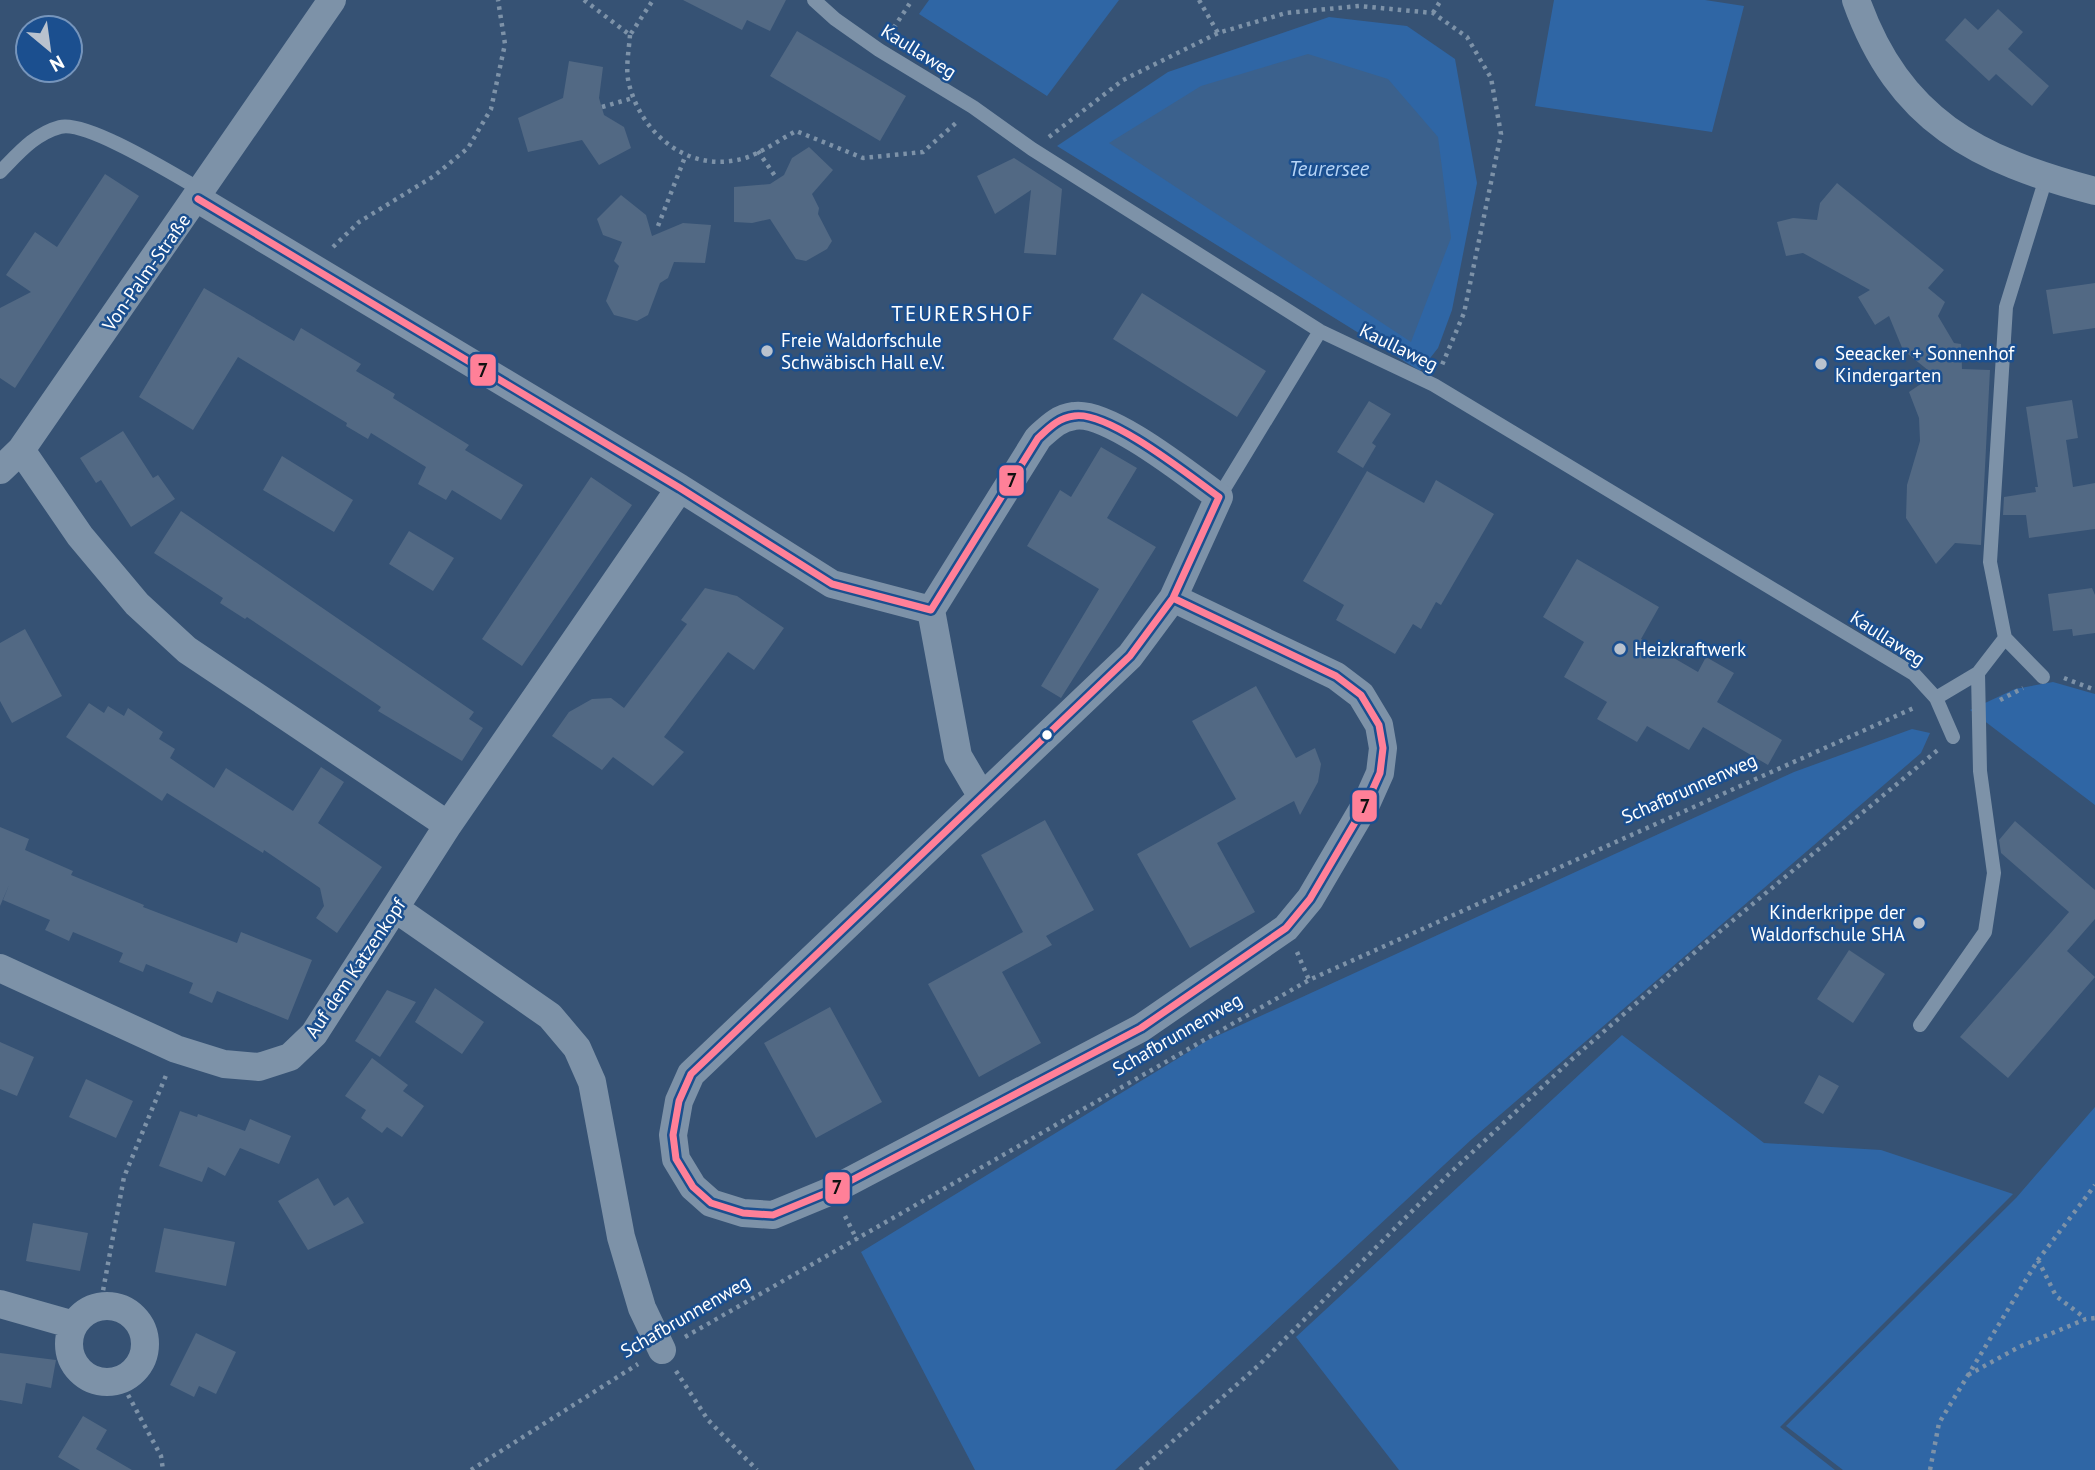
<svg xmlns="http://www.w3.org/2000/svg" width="2095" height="1470" font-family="'PT Sans',sans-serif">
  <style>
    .green { fill: #2f66a5 }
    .water { fill: #3b618d }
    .building { fill: #526984 }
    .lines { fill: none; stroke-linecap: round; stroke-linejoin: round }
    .path { stroke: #7d92a8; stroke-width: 4.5; stroke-dasharray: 3.5 5; stroke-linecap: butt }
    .lane { stroke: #7d92a8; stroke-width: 14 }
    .street { stroke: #7d92a8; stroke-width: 28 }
    .bus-1-casing { stroke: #1b4f8f; stroke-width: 12 }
    .bus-1 { stroke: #ff8098; stroke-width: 7 }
    .poi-dot { fill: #b9c2ce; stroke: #1b4f8f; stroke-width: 2.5 }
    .bus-dot { fill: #fff; stroke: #1b4f8f; stroke-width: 2.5 }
    .labels { text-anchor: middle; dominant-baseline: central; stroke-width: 5; stroke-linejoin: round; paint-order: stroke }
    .street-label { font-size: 19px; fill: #fff; stroke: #1b4f8f }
    .poi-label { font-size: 19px; fill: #fff; stroke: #1b4f8f; text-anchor: start }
    .water-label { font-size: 21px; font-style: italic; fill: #b5d3f5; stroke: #1b4f8f }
    .neighbourhood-label { font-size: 21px; letter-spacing: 2px; fill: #fff; stroke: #1b4f8f }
    .line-badge { stroke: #1b4f8f; stroke-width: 2.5 }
    .pale-badge-label { font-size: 19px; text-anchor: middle; font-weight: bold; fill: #111 }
  </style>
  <rect width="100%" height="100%" fill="#365274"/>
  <!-- green -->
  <path class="green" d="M929,0H1119L1047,96L919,14Z
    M1554,0H1705L1744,6L1712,132L1535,106Z
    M1329,17L1407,26L1455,59L1477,183L1452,310L1438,348L1420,371L1057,146L1168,72Z
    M2053,682L2095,694V805L1970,710L2015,689Z
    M1912,729L1930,733L1921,753L1472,1139L1115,1470H975L861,1252L1208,1040L1794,772Z
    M1622,1035L1764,1143L1881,1150L2013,1194L1780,1427L1835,1470H1399L1296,1337Z
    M2095,1107V1470H1843L1786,1426L2016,1198Z"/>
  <!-- water -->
  <path class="water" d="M1308,54L1388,79L1438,137L1451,238L1411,342L1109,143L1201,86Z"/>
  <!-- building -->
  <path class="building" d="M683,0H786L770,31L747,20L742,30Z
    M1998,9L2023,32L2008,49L2049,86L2032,106L1996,74L1989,81L1945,40L1965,18L1978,30Z
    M797,31L906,96L880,141L770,76Z
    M569,61L603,67L599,98L604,115L624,127L631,148L599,165L582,140L528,152L518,118L563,98Z
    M809,147L833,170L812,194L819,208L818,214L832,241L827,249L806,261L796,259L770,219L752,223L734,222V187L770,184L784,175L792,158Z
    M1014,158L1062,189L1056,255L1024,253L1031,190L995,214L977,176Z
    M105,174L139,196L15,388L0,378V308L31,292L6,275L35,232L57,247Z
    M1837,183L1944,270L1928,288L1945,302L1938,316L1954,343L1961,344L1962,369L1990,370L1981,545L1955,543L1936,564L1906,518L1907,485L1920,441L1919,418L1909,392L1934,375L1903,350L1889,316L1875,325L1858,297L1870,290L1803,253L1786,256L1777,222L1793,218L1817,220L1820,203Z
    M621,195L646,215L652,236L683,223L711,225L705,263L674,262L668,278L660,283L648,315L637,321L614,315L606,301L619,266L614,261L622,242L603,235L597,219Z
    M2095,283V328L2053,334L2046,290Z
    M204,288L294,341L301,328L361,364L356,371L395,394L393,398L469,445L465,450L523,485L501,520L452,490L446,500L418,484L426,467L371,433L368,439L346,426L347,423L238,357L193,430L139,397Z
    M1142,293L1266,371L1237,417L1113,339Z
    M2072,400L2078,438L2066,440L2073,487L2095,483V529L2029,538L2026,515H2003L2004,497L2036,492L2035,487H2038L2026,407Z
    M1369,401L1391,414L1372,443L1376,446L1363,468L1337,452Z
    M123,431L153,478L158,475L175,499L131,527L101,480L96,483L80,458Z
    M1101,447L1137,468L1107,518L1156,547L1061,698L1041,686L1099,589L1027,546L1060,490L1071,497Z
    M282,456L353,500L334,532L263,490Z
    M1367,471L1424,503L1436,480L1494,514L1441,605L1436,602L1421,629L1413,624L1395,654L1336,620L1344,605L1303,581Z
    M591,477L632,505L522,666L482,639Z
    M181,511L474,712L469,719L483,728L462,761L378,711L381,707L247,617L245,619L220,603L223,598L154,553Z
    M409,531L454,558L433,591L389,564Z
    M1577,559L1659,607L1641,639L1698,672L1706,657L1734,673L1717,702L1782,740L1768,765L1703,727L1689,750L1647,726L1637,742L1597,719L1607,702L1564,677L1584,642L1543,617Z
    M705,588L737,596L784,628L754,670L728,652L664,737L684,752L653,786L613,757L602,770L552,736L569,712L592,699L611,698L624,708L687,624L681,620Z
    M2092,588L2095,595V633L2073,636L2072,629L2053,631L2048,594Z
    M25,629L62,696L12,723L0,701V643Z
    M1256,686L1296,758L1315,748L1321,764L1318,782L1300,815L1294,801L1217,843L1255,912L1190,948L1137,854L1236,799L1192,721Z
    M89,703L104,713L108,706L124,716L128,708L163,732L159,739L175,749L170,758L214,788L226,768L293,811L321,767L344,782L318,823L382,867L337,933L316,918L324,906L320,888L264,850L263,853L167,793L162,801L66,737Z
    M1045,820L1094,910L1046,936L1052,945L1002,972L1041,1043L979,1077L928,984L1023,932L981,855Z
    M2015,821L2095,890V919L2067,951L2095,977L2008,1078L1960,1037L2069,912L2001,853L1999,840Z
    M0,827L29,839L25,850L73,871L71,875L144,905L143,907L237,943L241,932L312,960L288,1020L217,991L212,1003L189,993L193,983L146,964L143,972L119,962L123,953L73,932L69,941L45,930L50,920L3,900L9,885L0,906Z
    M1849,950L1885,974L1853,1023L1817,999Z
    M435,988L484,1022L462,1054L415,1022Z
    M387,990L416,1002L380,1057L355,1041Z
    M830,1007L882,1102L816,1138L764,1043Z
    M0,1042L34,1057L17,1096L0,1089Z
    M372,1058L408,1085L403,1091L424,1106L402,1137L387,1127L382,1133L361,1118L366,1110L345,1096Z
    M1819,1075L1839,1086L1823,1114L1804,1103Z
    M86,1079L133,1101L116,1138L69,1117Z
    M180,1111L197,1117L198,1114L245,1131L250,1119L291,1136L279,1164L240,1148L225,1176L208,1167L202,1182L159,1166Z
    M318,1178L334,1206L348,1197L364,1223L308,1250L278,1201Z
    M33,1223L88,1233L80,1271L26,1261Z
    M164,1228L235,1242L226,1286L155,1272Z
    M196,1333L236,1352L216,1394L199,1386L194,1397L170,1385Z
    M0,1353L56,1360L51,1388L26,1383L22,1404L0,1400Z
    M83,1416L107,1430L96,1449L132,1470H80L58,1457Z"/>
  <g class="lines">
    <!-- path -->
    <path class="path" d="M584,0L630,35L653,0
      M1199,0L1218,33
      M1433,13L1441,0
      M630,35C629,50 625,69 629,84C642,136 692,176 748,157C764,151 781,139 796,131L863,158L923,152L957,122
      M889,35L912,0
      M602,107L633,98
      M1049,137L1123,80L1218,33L1286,13L1359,6L1433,13L1467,37L1491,78L1501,134L1464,313L1442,365
      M758,151L777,179
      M658,226L685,157
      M333,247L359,222L434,176L468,148L491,109L505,44L498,0
      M2064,678L2095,690
      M2000,700L2023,688
      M1297,952L1309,980
      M845,1216L857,1240
      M2038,1260L2056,1296L2085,1318
      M100,1307L124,1177L167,1073
      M685,1337L1309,980L1916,707
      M676,1371L708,1420L757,1470
      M1968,1375L2019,1347L2086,1319L2095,1318
      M120,1380L161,1456L163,1470
      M471,1470L638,1364
      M1140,1470L1259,1365L1449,1174L1571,1060L1701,947L1939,749
      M1930,1470L1939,1423L2038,1260L2095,1185"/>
    <!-- lane -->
    <path class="lane" d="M814,0L835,19L879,50L973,107L1032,149L1320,331L1434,385L1914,674L1936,698L1953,737
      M0,172C18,154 34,134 60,127C87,120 176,176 203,191
      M1219,497L1320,331
      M2043,677L2005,638L1990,562L2006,307L2046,178
      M1936,698L1978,673L2005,638
      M1920,1025L1985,932L1994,873L1980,771L1978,673"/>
    <!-- street -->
    <path class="street" d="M1856,0C1899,121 1977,160 2095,191
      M198,199L680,488L832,584L931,610L1038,438C1049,428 1058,418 1074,416C1108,410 1191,477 1219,497L1173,598L1130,656L691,1074L679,1101L673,1135L676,1159L693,1187L711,1203L743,1213L773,1215L831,1191L1141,1028L1286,928L1310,899L1367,802L1380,773L1383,748L1379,725L1361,695L1336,676L1173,598
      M21,450L80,536L137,604L187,650L448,825
      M0,470L21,450L332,0
      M931,610L958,756L982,797
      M396,909L550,1016L577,1048L592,1082L621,1237L642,1308L662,1350
      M0,968L176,1049L224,1064L259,1067L290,1057L314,1034L448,825L680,488
      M0,1304L74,1325
      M69 1344a38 38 0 1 1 76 0a38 38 0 1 1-76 0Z"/>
    <!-- bus-1 casing -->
    <g class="bus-1-casing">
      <path id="bus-1" d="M198,199L680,488L832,584L931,610L1038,438C1049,428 1058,418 1074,416C1108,410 1191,477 1219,497L1173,598L1130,656L691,1074L679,1101L673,1135L676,1159L693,1187L711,1203L743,1213L773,1215L831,1191L1141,1028L1286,928L1310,899L1367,802L1380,773L1383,748L1379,725L1361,695L1336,676L1173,598"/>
    </g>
    <!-- bus-1 -->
    <use href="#bus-1" class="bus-1"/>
  </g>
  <!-- markers -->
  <g class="poi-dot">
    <circle cx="767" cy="351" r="7"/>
    <circle cx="1821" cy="364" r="7"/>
    <circle cx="1620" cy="649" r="7"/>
    <circle cx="1919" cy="923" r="7"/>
  </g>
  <circle class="bus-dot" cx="1047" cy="735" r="6"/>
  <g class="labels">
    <!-- street labels -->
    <g class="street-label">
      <text transform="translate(919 51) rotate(32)">Kaullaweg</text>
      <text transform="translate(146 272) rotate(-55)">Von-Palm-Straße</text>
      <text transform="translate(1399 347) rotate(26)">Kaullaweg</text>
      <text transform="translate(1888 638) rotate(33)">Kaullaweg</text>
      <text transform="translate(1689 788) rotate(-24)">Schafbrunnenweg</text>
      <text transform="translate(355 968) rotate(-56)">Auf dem Katzenkopf</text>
      <text transform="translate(1177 1034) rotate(-30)">Schafbrunnenweg</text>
      <text transform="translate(685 1316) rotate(-30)">Schafbrunnenweg</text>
    </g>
    <!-- poi labels -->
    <g class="poi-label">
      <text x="781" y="340">Freie Waldorfschule<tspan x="781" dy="22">Schwäbisch Hall e.V.</tspan></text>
      <text x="1835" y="353">Seeacker + Sonnenhof<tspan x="1835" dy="22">Kindergarten</tspan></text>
      <text x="1634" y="649">Heizkraftwerk</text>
      <text x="1905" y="912" text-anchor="end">Kinderkrippe der<tspan x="1905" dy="22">Waldorfschule SHA</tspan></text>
    </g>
    <!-- water labels -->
    <g class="water-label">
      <text x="1329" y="168">Teurersee</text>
    </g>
    <!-- neighbourhood labels -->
    <g class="neighbourhood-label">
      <text x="963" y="313">TEURERSHOF</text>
    </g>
  </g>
  <g class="line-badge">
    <rect x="469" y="353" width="28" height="34" rx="7" fill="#ff8098"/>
    <rect x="998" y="464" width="27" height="33" rx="7" fill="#ff8098"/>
    <rect x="1351" y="789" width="27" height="34" rx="7" fill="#ff8098"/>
    <rect x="824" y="1171" width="27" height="34" rx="7" fill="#ff8098"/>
  </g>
  <g class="pale-badge-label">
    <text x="483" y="377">7</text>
    <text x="1012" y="487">7</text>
    <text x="1365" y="813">7</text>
    <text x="837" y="1194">7</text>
  </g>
  <!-- north arrow -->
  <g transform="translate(49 49) rotate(151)"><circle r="33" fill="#1b4f8f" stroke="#7695bc" stroke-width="2"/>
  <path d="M0-5L12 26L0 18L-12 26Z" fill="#b9c2ce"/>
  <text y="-10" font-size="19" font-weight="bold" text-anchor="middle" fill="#ffffff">N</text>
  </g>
</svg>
